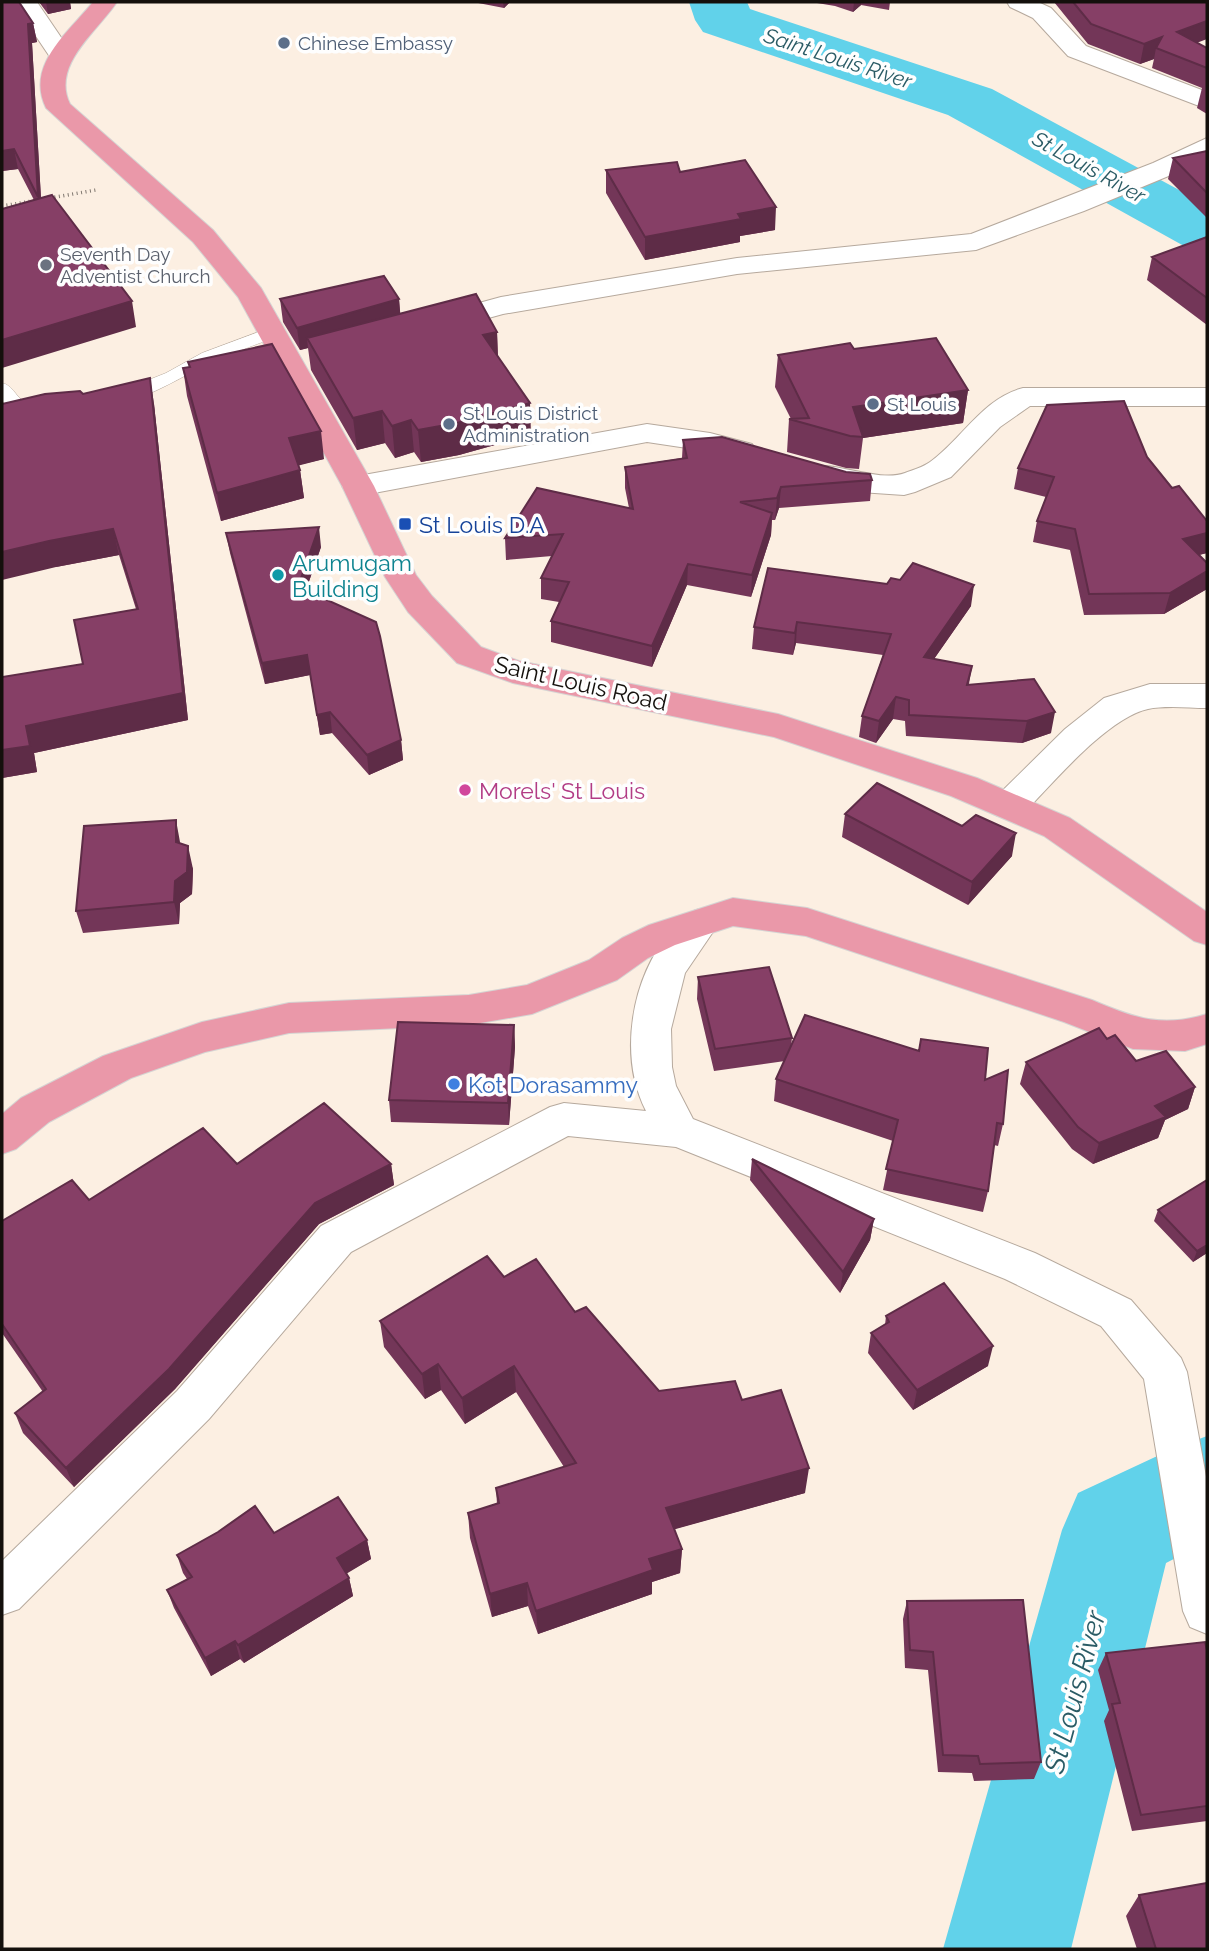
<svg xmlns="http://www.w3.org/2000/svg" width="1209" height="1951" font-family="Raleway,sans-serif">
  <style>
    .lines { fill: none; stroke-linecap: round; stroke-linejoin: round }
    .river { fill: #61d2ea; fill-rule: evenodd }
    .service-casing { stroke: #b6a99d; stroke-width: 1 }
    .minor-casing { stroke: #b6a99d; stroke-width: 2 }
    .primary-casing { stroke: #d5d4d3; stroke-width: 2 }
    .path { stroke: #7f776f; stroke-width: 3.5; stroke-dasharray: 1 3.5; stroke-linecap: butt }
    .service { fill: #fff; fill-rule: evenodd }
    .minor { fill: #fff; fill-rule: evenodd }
    .primary { fill: #ea98a9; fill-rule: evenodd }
    .wall { fill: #733658 }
    .shaded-wall { fill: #5e2c47 }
    .building { fill: #863f66; stroke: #5e2c47; stroke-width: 2 }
    .service-dot { fill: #5c6f8a; stroke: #fefefe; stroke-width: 2.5 }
    .worship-dot { fill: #6b7280; stroke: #fefefe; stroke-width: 2.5 }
    .transit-dot { fill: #1a4fb4; stroke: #fefefe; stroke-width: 2.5 }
    .culture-dot { fill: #0f9aa8; stroke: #fefefe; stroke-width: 2.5 }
    .hotel-dot { fill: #d1479c; stroke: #fefefe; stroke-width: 2.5 }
    .shop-dot { fill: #3f7fe0; stroke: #fefefe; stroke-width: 2.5 }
    .labels { text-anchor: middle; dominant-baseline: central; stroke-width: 7; stroke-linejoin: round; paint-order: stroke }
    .far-service-label { font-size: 19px; fill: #4e5e75; stroke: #fefefe; text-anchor: start }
    .far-worship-label { font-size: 19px; fill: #5b616d; stroke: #fefefe; text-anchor: start }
    .far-water-label { font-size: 21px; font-style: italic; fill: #2a5b65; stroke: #fefefe }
    .transit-label { font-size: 23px; fill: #164399; stroke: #fefefe; text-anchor: start }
    .culture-label { font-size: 23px; fill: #0d838f; stroke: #fefefe; text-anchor: start }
    .street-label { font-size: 23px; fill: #14100c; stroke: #fefefe }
    .hotel-label { font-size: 23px; fill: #b23c85; stroke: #fefefe; text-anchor: start }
    .shop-label { font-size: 23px; fill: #366cbe; stroke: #fefefe; text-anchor: start }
    .near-water-label { font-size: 28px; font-style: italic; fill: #2a5b65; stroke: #fefefe }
  </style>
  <rect width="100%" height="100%" fill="#fcefe2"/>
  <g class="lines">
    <!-- river -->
    <path class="river" d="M689,2H747L750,9L992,89L1207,205V252L1184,246L948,115L703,32L695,20Z
      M1207,1436V1542L1166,1563L1071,1949H943L1062,1530L1078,1493L1168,1451Z"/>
    <!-- service casing -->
    <g class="service-casing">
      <path id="service" d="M272,327L281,332L278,336C258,344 237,351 216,360C194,369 138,406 116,401L113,397L116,393L166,373L202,353Z
        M2,383C12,385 15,395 23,401C32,407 42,405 49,412L46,416C30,420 13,413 2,401Z"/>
    </g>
    <!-- minor casing -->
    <g class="minor-casing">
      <path id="minor" d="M13,2H37L73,55L70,60L61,62L52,60Z
        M1007,2H1038L1051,8L1086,46L1207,92V109L1068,56L1033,18L1010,7Z
        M1207,138V156L1171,175L1084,211L976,250L737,274L503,314L434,333L424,330L420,324L424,318L501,297L737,258L971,234L1153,163Z
        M1023,388H1207V406H1030L1000,427L951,477L915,492L904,495L845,491L808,481L803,474L808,467C834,460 878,483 905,473C913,470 923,467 930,462C962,439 983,398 1023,388Z
        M647,424L710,433L752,444L756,451L752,458L741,460L707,451L647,442L358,496L347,493L342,486L347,479L358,476Z
        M1150,684H1207V708C1188,708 1166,705 1148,709C1107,718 1052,784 1022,815L1009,819L996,815L991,806L996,797L1065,729L1104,698Z
        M700,909L713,913L719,923L685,973L671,1029L672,1067L676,1086L693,1119L1035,1253L1131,1300L1181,1358L1187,1372L1207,1482V1634L1190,1627L1183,1611L1144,1379L1101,1326L1005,1279L676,1147L568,1136L351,1252L209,1419L19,1609L2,1615V1561L177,1391L321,1226L550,1107L564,1103L646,1111C618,1056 631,978 671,931C680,920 686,913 700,909Z"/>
    </g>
    <!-- primary casing -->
    <g class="primary-casing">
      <path id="primary" d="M93,2H117C97,32 51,65 70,104L213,230L261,288L374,486L416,575L432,596L481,647L519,661L778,714L977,778L1070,818L1207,912V945L1194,941L1044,836L951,796L774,737L513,683L457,663L408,612L385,577L342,486L238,297L193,242L46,108C25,65 68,33 93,2Z
        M733,898L807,908L1092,1000C1134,1018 1162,1028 1207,1014V1044L1185,1051L1133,1049L1064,1022L806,936L733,926L675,945L648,958L617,980L532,1014L469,1025L289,1033L205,1052L131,1078L49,1122L16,1149L2,1154V1114L21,1098L103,1056L202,1022L289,1003L469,995L527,985L589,960L622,938L649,925Z"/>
    </g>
    <!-- path -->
    <path class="path" d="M50,198L96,190
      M2,206L38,200"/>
    <!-- service -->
    <use href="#service" class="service"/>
    <!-- minor -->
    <use href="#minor" class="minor"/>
    <!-- primary -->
    <use href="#primary" class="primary"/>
  </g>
  <!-- wall -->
  <path class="wall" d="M2,2L33,23L37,42L32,43L41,198L136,327L34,200L18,169L2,171Z
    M39,2H70L71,9L48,14Z
    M473,2H510L504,8Z
    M811,2H890L889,10L861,5L853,12L835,6Z
    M1054,2H1207L1197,43L1207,48V114L1197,108L1202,88L1152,68L1154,59L1140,64L1088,44Z
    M1207,151V218L1168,179L1173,158Z
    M606,170L680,172L775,230L740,236V242L645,260L606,193Z
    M1207,237V325L1147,280L1152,257Z
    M280,299H399L400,314L497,332L498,356L531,435L459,455L421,462L414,452L395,458L385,443L357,450L311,370L308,348L300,350L283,322Z
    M854,349L968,390L963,423L863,438L859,469L846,468L787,452L789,419H791L775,387L778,355Z
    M188,362L324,459L298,465L300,470L304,498L221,521L187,396L183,368L189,367Z
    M83,394L154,404L188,720L34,753L37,772L2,778V677L83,664L136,609L119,555L56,567Z
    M683,440L872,480L870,501L779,508L775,520H772L771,535L751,597L687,585L652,667L551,642V621L559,602L541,599V578L552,556L506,560L505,538L629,508L625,488V467L682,458Z
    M1147,457L1172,488L1207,521V553L1199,555L1207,571V589L1164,614L1084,615L1070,550L1033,542L1037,521L1046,497L1014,489L1018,468Z
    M226,533L321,547L306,590L401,740L403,760L369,775L332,733L320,735L310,675L265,684L230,553Z
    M768,568L971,606L934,659L972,666L969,684L1051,733L1022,743L906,736L905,721L893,719L876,743L859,737L862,716L883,655L796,643L793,655L752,649L754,627Z
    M845,814L1012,856L968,905L842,837Z
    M181,843L193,869L192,894L180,903L179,924L83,933L76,911Z
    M698,977L792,1038L791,1046L985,1080L1003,1124L998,1146L994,1145L988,1191L983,1212L883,1190L893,1141L774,1101L776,1079L785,1061L714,1071L697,999Z
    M514,1025L515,1047L509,1125L391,1122L389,1100Z
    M1107,1039L1136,1061L1195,1087L1188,1109L1165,1120L1158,1138L1093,1164L1072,1149L1020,1084L1026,1062Z
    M752,1159L874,1219L870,1240L840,1293L750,1180Z
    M237,1164H391L394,1185L319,1224L175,1389L74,1487L23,1433L15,1413L43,1392L2,1333V1221Z
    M1207,1180V1253L1193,1262L1154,1221L1158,1210Z
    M504,1277L575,1312L659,1391L742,1400L805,1493L674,1529L682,1549L680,1573L652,1582V1594L538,1634L528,1606L492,1617L470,1538L468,1513L497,1504L496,1488L564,1467L516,1392L465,1424L441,1390L425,1399L384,1347L380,1321Z
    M886,1316L988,1366L913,1410L868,1353L871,1333L885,1325Z
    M274,1533L367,1540L371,1559L346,1573L349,1578L353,1596L244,1663L240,1659L211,1676L174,1608L167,1590L187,1579L183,1573L177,1555Z
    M907,1601L1041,1762L1034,1779L974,1781L972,1773L938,1772L928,1670L905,1668L903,1619Z
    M1207,1650V1821L1132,1831L1104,1721L1109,1710L1098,1670L1106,1653Z
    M1139,1895L1207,1949H1137L1126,1916Z"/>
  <!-- shaded-wall -->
  <path class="shaded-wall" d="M46,2H70L71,9L48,14Z
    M503,2H510L504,8Z
    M854,2H861V5L853,12Z
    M1207,21V39L1173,52L1177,32Z
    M33,23L37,42L32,43L42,216L38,197L28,24Z
    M1162,37L1156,48L1154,59L1140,64L1144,44Z
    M14,149L18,169L2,171V151Z
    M776,207L775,230L740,236V242L645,260V237L738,214Z
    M399,299L401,322L307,338L308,348L300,350L297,328Z
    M132,301L136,327L2,368V340Z
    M497,332L498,364L483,335Z
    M150,378L154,404L188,720L34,753L37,772L2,778V750L26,726L183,693Z
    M968,390L963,423L863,438L853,407Z
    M530,403L531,435L459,455L421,462L418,430Z
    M382,411L385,443L357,450L353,418Z
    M411,420L414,452L395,458L392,426Z
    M321,431L324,459L293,467L289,438Z
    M300,470L304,498L221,521L217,493Z
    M781,487L779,508L775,520L777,498Z
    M772,513L771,535L751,597L752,575Z
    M319,527L321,547L300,607L298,587Z
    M113,529L119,555L56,567L2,580V552L49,541Z
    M1207,533V553L1178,560L1183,539Z
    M688,564L687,585L652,667V646Z
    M1207,571V589L1164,614L1170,593Z
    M974,585L971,606L920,679L924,657Z
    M797,622L796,643L793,655L795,633Z
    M307,655L310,675L265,684L262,663Z
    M896,697L893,719L876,743L879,721Z
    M330,712L332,733L320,735L317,715Z
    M1055,712L1051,733L1022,743L1027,721Z
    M401,740L403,760L369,775L367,755Z
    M176,820L180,842L181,865L176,842Z
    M1016,833L1012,856L968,905L972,882Z
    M188,846L193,869L192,894L180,903L179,924L174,902L175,881Z
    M514,1025L515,1047L509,1125L508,1103Z
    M1195,1087L1188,1109L1165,1120L1158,1138L1093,1164L1099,1143L1155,1106Z
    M391,1164L394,1185L319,1224L175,1389L74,1487L66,1468L315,1203Z
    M874,1219L870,1240L840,1293L843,1272Z
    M1207,1245V1253L1193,1262L1197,1251Z
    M993,1346L988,1366L913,1410L917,1390Z
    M438,1364L441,1390L425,1399L422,1374Z
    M514,1366L516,1392L465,1424L462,1398Z
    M809,1468L805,1493L665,1532L666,1508Z
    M367,1540L371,1559L341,1577L337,1558Z
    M682,1549L680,1573L652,1582V1594L538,1634L536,1611L649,1559Z
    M349,1578L353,1596L244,1663L238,1645Z
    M527,1583L528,1606L492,1617L490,1594Z
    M235,1641L240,1659L211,1676L205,1658Z"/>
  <!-- building -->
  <path class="building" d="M2,2H19L33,23L28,24L38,197L14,149L2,151Z
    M1073,2H1207V21L1177,32L1207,48V68L1156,48L1162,37L1144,44L1091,24Z
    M1207,151V193L1173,158Z
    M745,160L776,207L738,214L741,219L645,237L606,170L677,162L680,172Z
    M52,195L132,301L2,340V209Z
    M1207,237V298L1152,257Z
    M384,276L399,299L297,328L280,299Z
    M476,294L497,332L483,335L530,403L457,423L418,430L411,420L392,426L382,411L353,418L307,338Z
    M936,338L968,390L853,407L863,437L850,436L789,419L809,418L778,355L850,343L854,349Z
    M272,344L321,431L289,438L300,470L217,493L183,368L190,367L188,362Z
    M150,378L183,693L26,726L30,746L2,750V677L83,664L74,620L138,609L113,529L49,541L2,552V404L45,394L80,391L83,394Z
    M1124,401L1147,457L1172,488L1179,486L1207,521V533L1183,539L1207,563V571L1170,593L1089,594L1075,529L1037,521L1054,477L1018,468L1047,405Z
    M722,437L846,472L870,474L872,480L781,487L777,498L740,502L772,513L752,575L688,564L652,646L551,621L569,582L541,578L563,534L505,538L537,488L633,509L625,467L687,458L683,440Z
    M319,527L298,587L376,622L380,636L401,740L367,755L330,712L317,715L307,655L262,663L226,533Z
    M913,563L974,585L924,657L972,666L967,685L1034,679L1055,712L1027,721L909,715V700L896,697L879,721L862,716L891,634L797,622L795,633L754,627L768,568L887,584L891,578L900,580Z
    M877,783L962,826L976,815L1016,833L972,882L845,814Z
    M176,820V842L188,846L187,872L175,881L174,902L76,911L84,826Z
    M769,967L792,1038L715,1049L698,977Z
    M805,1015L919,1051L921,1039L988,1048L985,1080L1008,1070L1003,1124L997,1123L988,1191L886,1169L898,1120L776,1079Z
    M398,1022L514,1025L508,1103L389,1100Z
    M1099,1028L1107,1039L1115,1035L1136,1061L1166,1051L1195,1087L1155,1106L1166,1117L1099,1143L1078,1127L1026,1062Z
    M324,1103L391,1164L315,1203L169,1369L66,1468L15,1413L46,1389L2,1324V1221L72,1180L89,1200L203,1128L237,1164Z
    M752,1159L874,1219L843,1272Z
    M1207,1180V1245L1197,1251L1158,1210Z
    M487,1256L504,1277L536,1259L575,1312L586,1307L659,1391L735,1381L742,1400L781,1390L809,1468L666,1508L682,1549L649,1559L653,1570L536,1611L527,1583L490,1594L468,1513L499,1503L496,1488L576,1463L514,1366L462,1398L438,1364L422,1374L380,1321Z
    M944,1283L993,1346L917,1390L871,1333L889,1322L886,1316Z
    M338,1497L367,1540L337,1558L349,1578L238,1645L235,1641L205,1658L167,1590L192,1577L177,1555L218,1532L255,1506L274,1533Z
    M1023,1600L1041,1762L980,1764L978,1756L943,1755L933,1652L910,1650L907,1601Z
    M1205,1642L1207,1650V1806L1141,1815L1112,1704L1120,1703L1106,1653Z
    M1207,1883V1949H1156L1139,1895Z"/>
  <!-- markers -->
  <g class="service-dot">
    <circle cx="284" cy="43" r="7"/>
    <circle cx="873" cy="404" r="7"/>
    <circle cx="449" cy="424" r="7"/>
  </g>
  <circle class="worship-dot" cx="46" cy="265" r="7"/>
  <rect class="transit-dot" x="398" y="517" width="14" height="14" rx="3.5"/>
  <circle class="culture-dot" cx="278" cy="575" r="7"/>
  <circle class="hotel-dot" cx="465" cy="790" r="7"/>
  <circle class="shop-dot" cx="454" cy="1084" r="7"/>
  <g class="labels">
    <!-- far-service labels -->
    <g class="far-service-label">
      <text x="298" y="43">Chinese Embassy</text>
      <text x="887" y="404">St Louis</text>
      <text x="463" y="413">St Louis District<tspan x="463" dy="22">Administration</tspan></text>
    </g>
    <!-- far-worship labels -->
    <g class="far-worship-label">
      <text x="60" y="254">Seventh Day<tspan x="60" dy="22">Adventist Church</tspan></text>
    </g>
    <!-- far-water labels -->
    <g class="far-water-label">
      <text transform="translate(838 58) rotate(18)">Saint Louis River</text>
      <text transform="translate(1089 167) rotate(29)">St Louis River</text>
    </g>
    <!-- transit labels -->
    <g class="transit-label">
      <text x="419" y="524">St Louis D.A</text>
    </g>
    <!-- culture labels -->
    <g class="culture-label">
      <text x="292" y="562">Arumugam<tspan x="292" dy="26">Building</tspan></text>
    </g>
    <!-- street labels -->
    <g class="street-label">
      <text transform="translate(581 683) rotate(13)">Saint Louis Road</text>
    </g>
    <!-- hotel labels -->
    <g class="hotel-label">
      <text x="479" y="790">Morels' St Louis</text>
    </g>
    <!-- shop labels -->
    <g class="shop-label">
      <text x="468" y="1084">Kot Dorasammy</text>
    </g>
    <!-- near-water labels -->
    <g class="near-water-label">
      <text transform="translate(1075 1692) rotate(-75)">St Louis River</text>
    </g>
  </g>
  <!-- border -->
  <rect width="1209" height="1951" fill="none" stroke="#14100c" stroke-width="7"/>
</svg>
